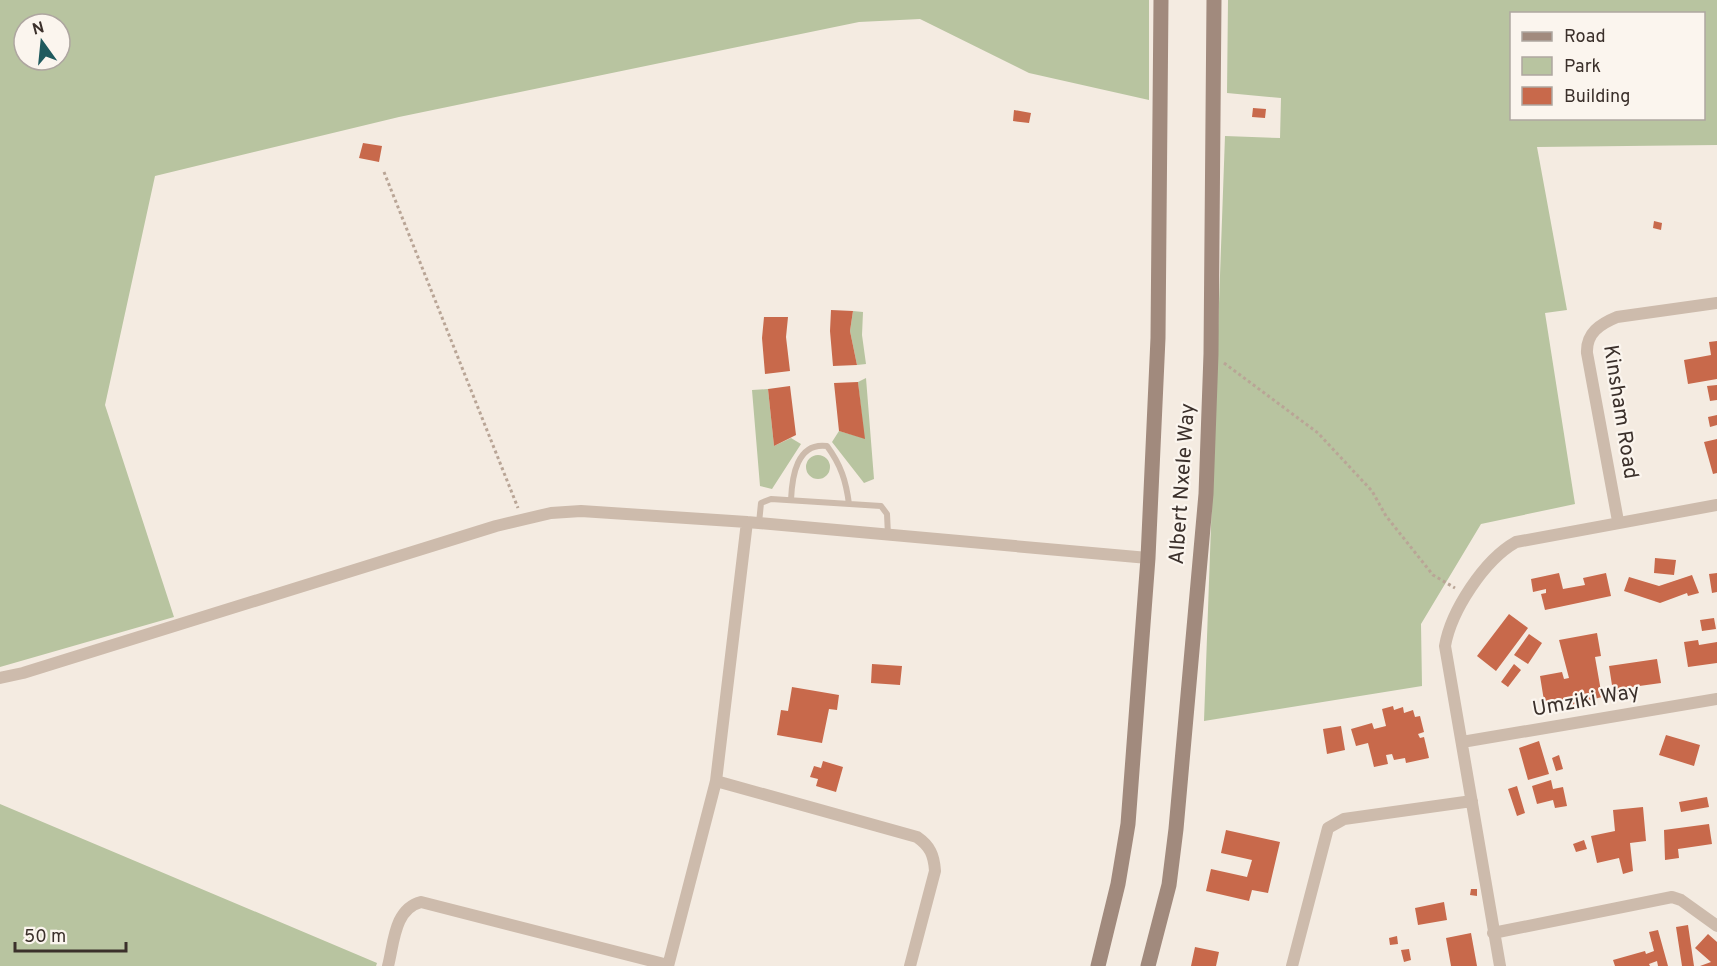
<svg xmlns="http://www.w3.org/2000/svg" width="1717" height="966" font-family="Overpass,sans-serif">
  <style>
    .green { fill: #b8c4a0; fill-rule: evenodd }
    .building { fill: #c8694b }
    .lines { fill: none; stroke-linecap: round; stroke-linejoin: round }
    .path { stroke: #b9a596; stroke-width: 3; stroke-dasharray: 3 3; stroke-linecap: butt }
    .service { stroke: #cdbbac; stroke-width: 6 }
    .minor { stroke: #cdbbac; stroke-width: 12 }
    .secondary { stroke: #a18a7d; stroke-width: 15 }
    .labels { text-anchor: middle; dominant-baseline: central; stroke-width: 4.5; stroke-linejoin: round; paint-order: stroke }
    .street-label { font-size: 21px; fill: #3b302b; stroke: #fbf5ee }
  </style>
  <rect width="100%" height="100%" fill="#f4ebe1"/>
  <!-- green -->
  <path class="green" d="M0,0H1149V100L1029,73L920,19L859,22L399,117L155,176L105,405L174,617L0,667ZM24,24H60V60H24Z
    M1228,0H1717V145L1537,147L1567,310L1545,313L1575,504L1481,524L1421,624L1422,686L1204,721L1225,136L1280,138L1281,98L1227,93ZM1512,14H1704V118H1512Z
    M853,311L863,312L862,335L866,364L857,365L850,331Z
    M866,378L874,479L864,483L832,442L839,431L864,438L858,382Z
    M768,389L774,446L791,438L801,444L772,489L760,486L752,390Z
    M806 467a12 12 0 1 1 24 0a12 12 0 1 1-24 0Z
    M0,804L377,963L376,966H0Z"/>
  <!-- building -->
  <path class="building" d="M1253,108L1266,109L1265,118L1252,117Z
    M1014,110L1031,113L1029,123L1013,121Z
    M363,143L382,146L379,162L359,158Z
    M1654,221L1662,223L1661,230L1653,228Z
    M831,310L853,311L850,331L857,365L833,366L830,331Z
    M764,317H788L786,337L790,371L765,374L762,338Z
    M1717,341V379L1688,384L1684,360L1711,355L1709,342Z
    M858,382L865,439L839,431L834,383Z
    M1717,385V400L1710,401L1707,386Z
    M790,386L796,435L774,446L768,389Z
    M1717,415V425L1710,427L1708,417Z
    M1717,439V473L1713,474L1704,442Z
    M1655,558L1676,560L1674,575L1654,573Z
    M1559,573L1563,589L1585,585L1583,578L1606,573L1611,596L1545,610L1541,594L1546,593V589L1533,592L1531,579Z
    M1717,573V592L1712,593L1709,574Z
    M1692,575L1699,593L1688,596L1687,593L1660,603L1624,591L1629,577L1659,586Z
    M1509,614L1528,628L1496,671L1477,656Z
    M1714,618L1716,629L1702,631L1700,620Z
    M1597,633L1601,656L1595,657L1602,697L1567,706L1566,702L1545,707L1540,676L1562,672L1564,679L1569,678L1559,640Z
    M1529,634L1542,643L1528,664L1514,655Z
    M1698,640L1699,645L1717,642V663L1688,667L1684,642Z
    M1657,659L1661,683L1632,687L1633,695L1614,698L1609,666Z
    M872,664L902,666L900,685L871,683Z
    M1514,664L1521,670L1508,687L1501,682Z
    M792,687L839,695L837,710L829,709L822,743L777,735L781,710L788,711Z
    M1393,706L1394,710L1403,707L1404,713L1413,710L1415,717L1420,716L1424,732L1418,734L1420,738L1424,737L1429,758L1406,763L1405,758L1394,760L1392,754L1386,755L1388,764L1374,767L1368,743L1356,746L1351,729L1372,723L1374,729L1386,726L1382,709Z
    M1341,726L1345,750L1327,754L1323,729Z
    M1666,735L1700,745L1694,766L1659,755Z
    M1539,741L1549,774L1528,780L1519,748Z
    M1559,755L1563,769L1556,771L1552,758Z
    M823,761L843,767L836,792L816,786L818,779L810,777L814,766L821,768Z
    M1551,780L1553,789L1563,787L1567,806L1555,808L1553,800L1537,804L1532,786Z
    M1517,786L1525,813L1517,816L1508,789Z
    M1707,797L1709,807L1681,812L1679,802Z
    M1643,807L1646,841L1630,843L1633,871L1623,874L1619,858L1597,863L1591,836L1615,831L1613,810Z
    M1709,824L1712,844L1678,849L1679,858L1665,860L1664,830Z
    M1226,830L1280,842L1268,893L1252,890L1249,901L1206,891L1211,869L1247,877L1252,860L1221,853Z
    M1584,840L1587,849L1576,852L1573,844Z
    M1471,889H1477V896L1470,895Z
    M1444,902L1447,920L1418,925L1415,908Z
    M1688,925L1694,966H1682L1676,927Z
    M1658,930L1668,966H1658L1657,961L1649,964L1650,966H1615L1613,960L1645,951L1646,954L1654,951L1649,932Z
    M1471,933L1477,966H1451L1446,938Z
    M1708,934L1717,942V966H1700L1711,962L1695,948Z
    M1397,936L1398,944L1390,945L1389,938Z
    M1195,947L1219,952L1216,966H1191Z
    M1409,949L1411,960L1404,962L1401,950Z"/>
  <g class="lines">
    <!-- path -->
    <path class="path" d="M384,172L518,508
      M1224,363L1318,433L1372,491L1386,516L1433,575L1455,588"/>
    <!-- service -->
    <path class="service" d="M791,500C792,476 797,442 827,446C841,465 846,481 849,504
      M759,523L761,503L771,499L881,506L887,514L888,535"/>
    <!-- minor -->
    <path class="minor" d="M1618,521L1587,353C1586,333 1600,324 1617,317L1717,303
      M0,678L23,673L496,526L551,513L581,511L747,522L1148,558
      M1462,742L1717,699
      M716,781L917,837C930,846 934,855 935,871L910,966
      M1493,933L1672,897L1681,900L1717,926
      M388,966C394,943 394,909 421,902L668,965
      M668,966L716,781L747,522
      M1292,966L1328,828L1344,819L1472,801
      M1500,966L1445,646C1451,611 1484,560 1516,542L1717,505"/>
    <!-- secondary -->
    <path class="secondary" d="M1098,966L1118,884L1128,824L1148,558L1158,338L1161,0
      M1148,966L1169,885L1176,829L1206,494L1211,354L1214,0"/>
  </g>
  <g class="labels">
    <!-- street labels -->
    <g class="street-label">
      <text transform="translate(1620 412) rotate(81)">Kinsham Road</text>
      <text transform="translate(1183 484) rotate(-86)">Albert Nxele Way</text>
      <text transform="translate(1586 701) rotate(-10)">Umziki Way</text>
    </g>
  </g>
  <!-- legend -->
  <rect x="1510" y="12" width="195" height="108" fill="#fbf5ee" stroke="#aea6a0" stroke-width="1.5"/>
  <rect x="1522" y="32" width="30" height="9" fill="#a18a7d" stroke="#aea6a0" stroke-width="1.5"/>
  <text x="1564" y="42" font-size="18" fill="#3b302b">Road</text>
  <rect x="1522" y="57" width="30" height="18" fill="#b8c4a0" stroke="#aea6a0" stroke-width="1.5"/>
  <text x="1564" y="72" font-size="18" fill="#3b302b">Park</text>
  <rect x="1522" y="87" width="30" height="18" fill="#c8694b" stroke="#aea6a0" stroke-width="1.5"/>
  <text x="1564" y="102" font-size="18" fill="#3b302b">Building</text>
  <!-- north arrow -->
  <g transform="translate(42 42) rotate(345)"><circle r="28" fill="#fbf5ee" stroke="#aea6a0" stroke-width="1.5"/>
  <path d="M0-4.5L10 22L0 15L-10 22Z" fill="#1f5a5e"/>
  <text y="-9" font-size="16" font-weight="bold" text-anchor="middle" fill="#3b302b">N</text>
  </g>
  <!-- scale -->
  <path d="M15 942v9h111v-9" fill="none" stroke="#3b302b" stroke-width="3"/>
  <text x="24" y="942" font-size="18" fill="#3b302b" stroke="#fbf5ee" stroke-width="4.5" paint-order="stroke">50 m</text>
</svg>
